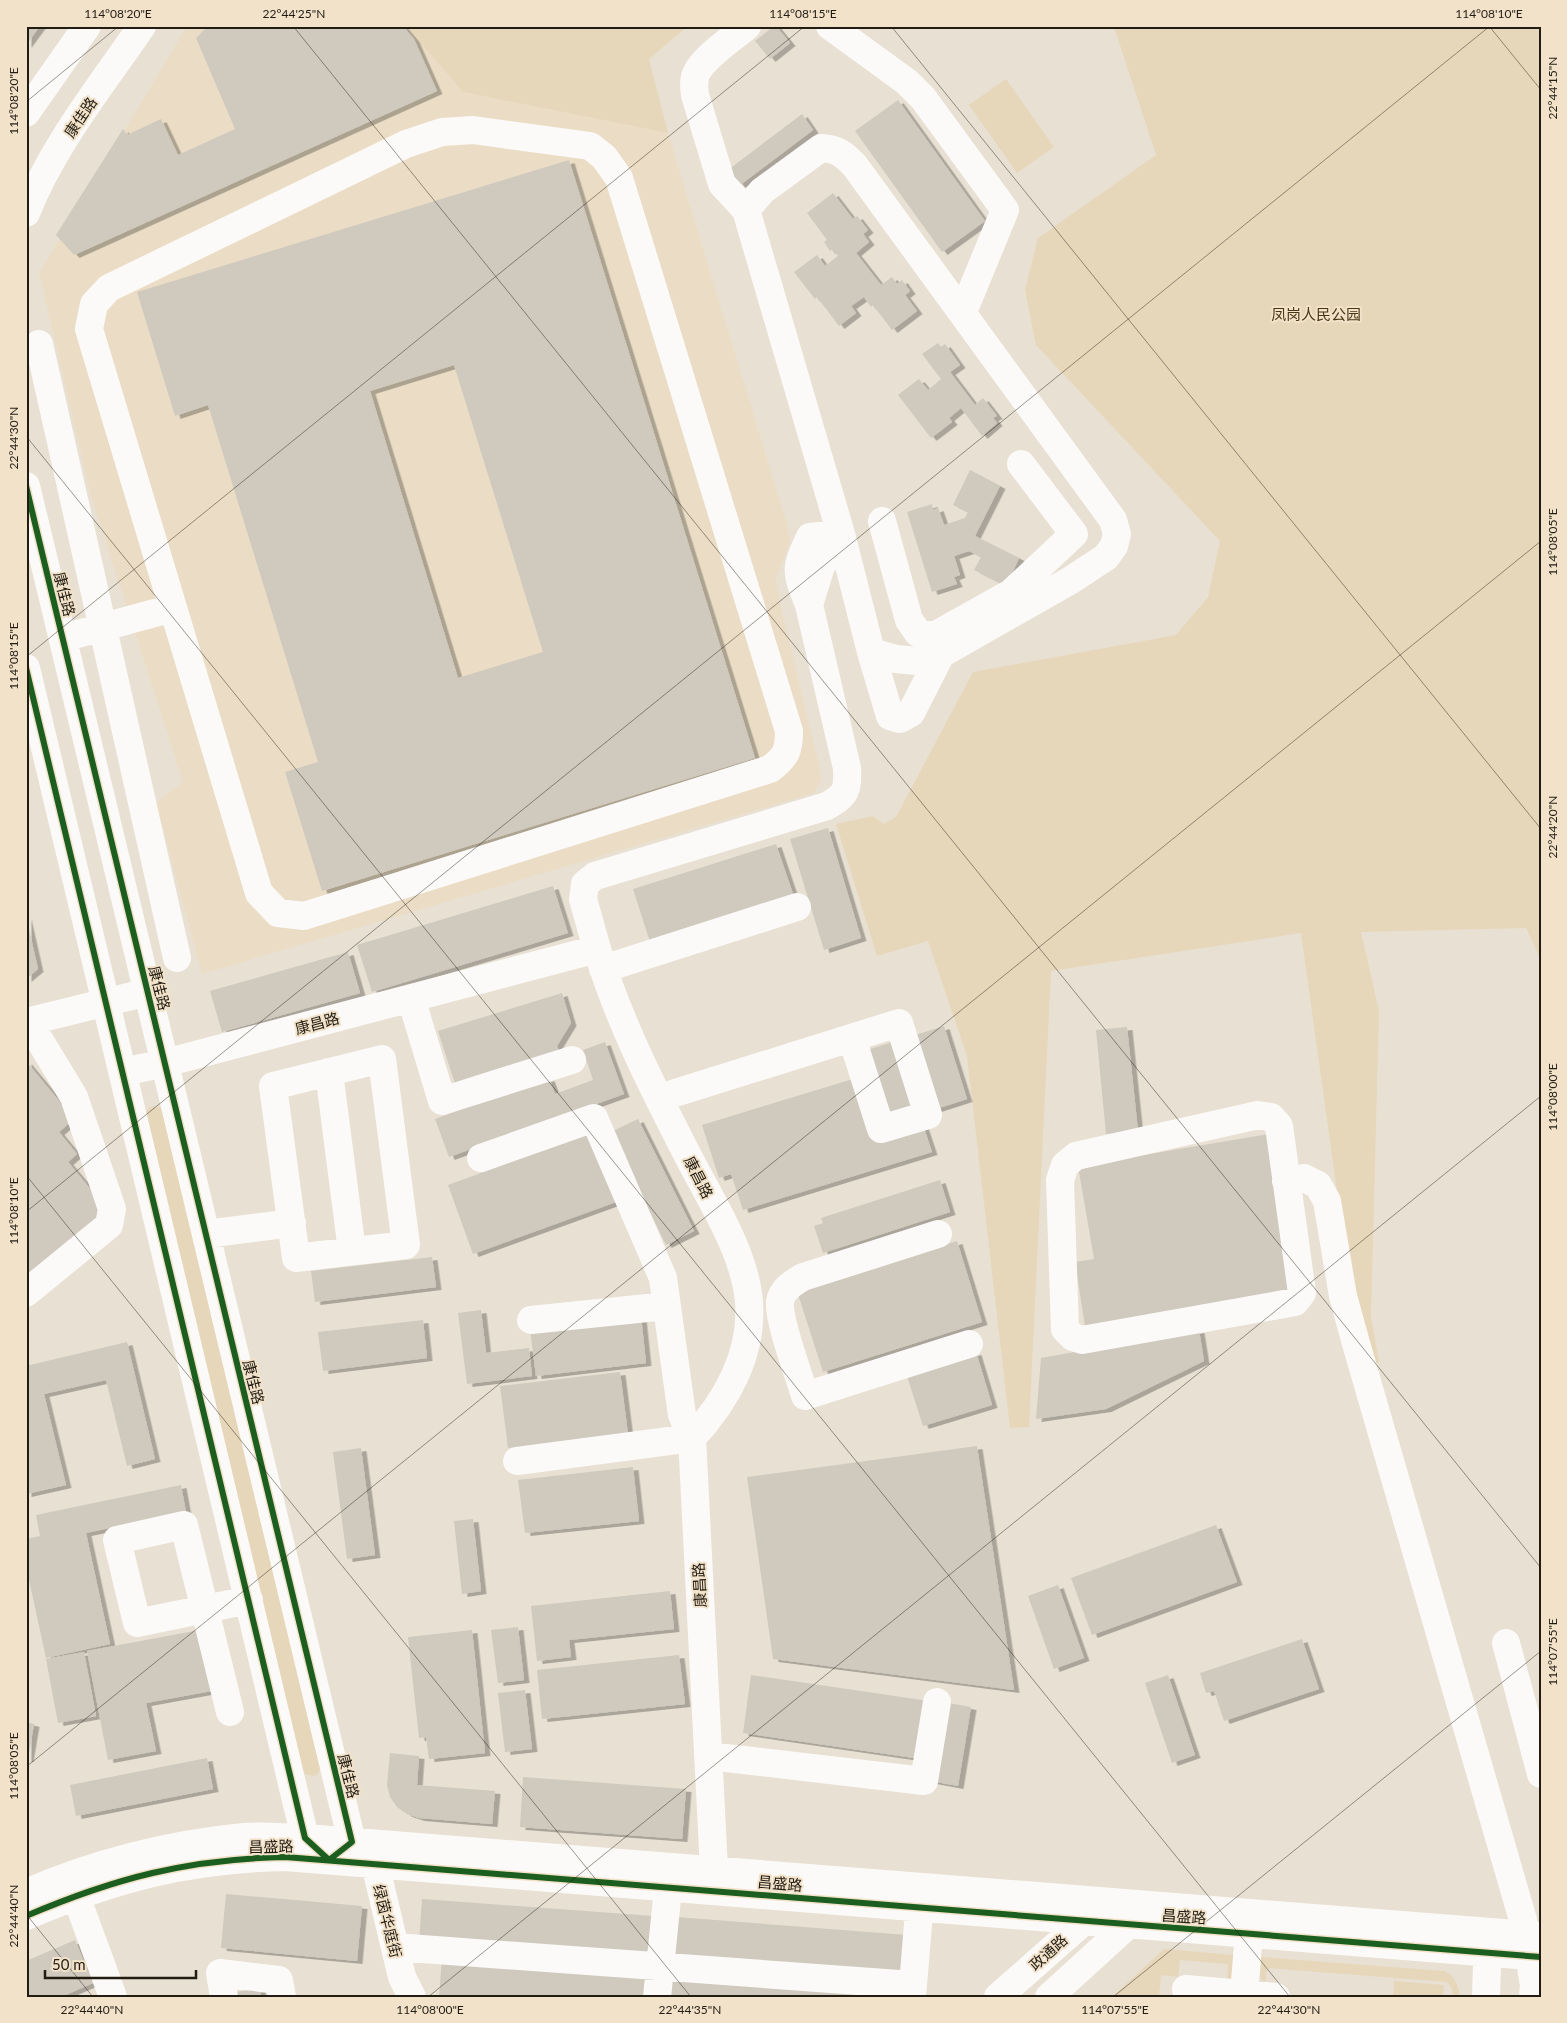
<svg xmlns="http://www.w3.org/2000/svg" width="1567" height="2023" font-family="Lato,'Noto Sans SC',sans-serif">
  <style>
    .built { fill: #ebddc5 }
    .green { fill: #e7d7ba }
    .building { fill: #cfc9be; fill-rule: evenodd; filter: url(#shadow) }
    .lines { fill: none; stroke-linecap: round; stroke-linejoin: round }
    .minor { stroke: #fcfaf8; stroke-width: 28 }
    .cycleway-casing { stroke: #f1e2c9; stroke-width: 9 }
    .cycleway { stroke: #1b5e20; stroke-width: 6 }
    .ticks { fill: none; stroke: #221c13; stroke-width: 1; stroke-opacity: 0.45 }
    .labels { text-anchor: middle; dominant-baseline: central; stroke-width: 4; stroke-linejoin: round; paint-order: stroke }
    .street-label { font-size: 15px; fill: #221c13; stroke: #f1e2c9 }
    .park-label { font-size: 15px; fill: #493614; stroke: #f1e2c9 }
    .neatline { fill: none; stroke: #221c13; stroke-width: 2 }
    .ticks-label { font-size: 12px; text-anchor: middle; fill: #221c13 }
  </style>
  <defs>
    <filter id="shadow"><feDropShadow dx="5.5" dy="3" stdDeviation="0" flood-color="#0004"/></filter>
  </defs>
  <rect width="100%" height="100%" fill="#e8e0d2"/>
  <!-- built -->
  <path class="built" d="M187,26H406L463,92L668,133L787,524L790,543L776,578L779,598L822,779L814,793L202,974L156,803L183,782L91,496L39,273Z"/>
  <!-- green -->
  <path class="green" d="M406,26H688L649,59L668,133L463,92Z
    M1112,26H1541V960L1526,928L1361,932L1379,1011L1371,1317L1379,1362L1370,1366L1351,1292L1301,933L1051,971L1029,1427L1010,1428L967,1056L928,941L877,956L836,824L873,816L884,824L896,817L973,672L1176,635L1208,597L1220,541L1036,345L1025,290L1038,238L1156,155L1115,30Z
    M1006,79L1054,147L1017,173L969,105Z
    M153,1106L160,1107L164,1111L321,1768L317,1775L313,1776L302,1773L144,1116L149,1108Z
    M1164,1949L1235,1955L1233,1977L1231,1981L1227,1983L1228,1964L1180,1960L1178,1977L1161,1975L1159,1997H1112Z
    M1261,1957L1444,1971C1455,1976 1458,1984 1460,1997H1453L1452,1989L1447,1982L1267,1968L1265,1983L1260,1977Z
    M1394,1981L1444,1985L1443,1997H1393Z"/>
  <!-- building -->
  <path class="building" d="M26,26H40L26,45Z
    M208,26H403L414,39L437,91L74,255L56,235L123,129L127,135L161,119L178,155L235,129L196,38Z
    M774,26H776L790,43L770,59L755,41Z
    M898,100L985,221L942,252L855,131Z
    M802,114L813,130L740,185L728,170Z
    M569,160L755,758L322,891L285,772L318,762L208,405L175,416L137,292ZM454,365L543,652L458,678L370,391Z
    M833,193L853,219L857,216L868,230L863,234L869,242L856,253L881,285L892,277L897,284L902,280L910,291L905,295L917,311L892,330L873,305L871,307L864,297L851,306L856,313L839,326L817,297L815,299L794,272L817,255L825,266L838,256L833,249L830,251L824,242L827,240L807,213Z
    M938,343L941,347L945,344L960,365L950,372L975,405L983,398L997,416L993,418L997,423L982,436L961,408L949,418L952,422L931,438L898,395L919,379L928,390L941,379L922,354Z
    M970,470L1000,486L975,536L1019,558L1006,586L974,570L981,557L969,551L954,556L960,575L954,577L957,584L932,592L907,512L932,504L933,510L938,508L944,525L965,518L968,512L953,505Z
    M828,828L861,938L824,950L790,839Z
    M776,844L795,900L651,945L633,889Z
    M553,886L568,933L372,992L357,945Z
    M26,916L38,969L26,979Z
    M348,952L360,993L222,1032L210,991Z
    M562,993L571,1023L557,1046L560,1054L456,1087L438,1031Z
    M944,1026L967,1099L936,1109L912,1036Z
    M1127,1027L1138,1131L1106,1134L1096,1030Z
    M896,1041L919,1112L890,1121L867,1050Z
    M605,1042L624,1094L449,1157L435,1119L549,1078L555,1094L593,1080L583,1050Z
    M26,1061L74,1119L59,1132L77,1154L68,1162L107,1209L26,1275Z
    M853,1079L871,1137L922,1122L932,1152L743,1210L731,1174L719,1178L702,1125Z
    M638,1119L694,1231L666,1245L611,1132Z
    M591,1133L616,1202L473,1254L448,1185Z
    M1269,1134L1296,1290L1085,1326L1075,1262L1094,1259L1078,1166Z
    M940,1180L950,1212L823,1253L814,1226L823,1223L821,1218Z
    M957,1241L982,1322L823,1372L797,1291Z
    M432,1257L436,1287L315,1302L311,1271Z
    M481,1310L486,1353L529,1348L532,1376L467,1384L458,1313Z
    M641,1316L646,1363L536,1376L530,1329Z
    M423,1320L427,1358L323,1371L318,1332Z
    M1199,1330L1204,1361L1106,1409L1036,1419L1041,1358Z
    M127,1342L155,1459L127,1466L106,1380L44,1394L66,1485L26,1494V1366Z
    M976,1352L992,1405L923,1426L906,1373Z
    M620,1372L628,1434L508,1448L500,1386Z
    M977,1446L1014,1690L773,1659L747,1477Z
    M361,1448L375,1555L347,1559L333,1452Z
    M633,1467L639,1521L525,1533L518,1480Z
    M181,1485L186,1512L86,1533L110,1644L46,1658L26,1566V1539L40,1536L36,1515Z
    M473,1519L481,1591L462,1594L454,1521Z
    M1216,1525L1237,1582L1092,1635L1071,1578Z
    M1058,1585L1084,1658L1054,1669L1028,1596Z
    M670,1591L674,1629L569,1640L571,1657L537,1661L531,1606Z
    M518,1627L524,1680L498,1683L491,1630Z
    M205,1629L217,1690L146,1703L156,1751L108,1760L87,1651Z
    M472,1630L485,1753L429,1759L426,1737L419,1738L408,1637Z
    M1302,1639L1319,1689L1224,1721L1214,1691L1206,1693L1200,1673Z
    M84,1652L96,1716L58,1723L46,1659Z
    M679,1655L685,1704L542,1719L537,1670Z
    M751,1675L929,1701L921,1759L743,1733Z
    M1168,1675L1195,1755L1172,1763L1145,1683Z
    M525,1690L532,1749L505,1752L498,1693Z
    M943,1702L971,1707L958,1786L931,1781Z
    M26,1722L34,1724L28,1759H26Z
    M390,1753L419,1756L417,1785L495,1791L492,1824L419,1818L407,1814L397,1807L390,1797L387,1785Z
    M207,1758L213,1789L76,1816L70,1785Z
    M523,1777L686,1789L682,1839L520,1827Z
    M226,1894L362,1906L357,1961L221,1948Z
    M422,1899L653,1916L650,1959L419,1942Z
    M676,1917L907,1935L904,1977L673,1960Z
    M75,1940L93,1983L61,1997H26V1961Z
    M442,1958L650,1974L648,1997H439Z
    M672,1975L903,1997H671Z
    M260,1989L261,1997H236L235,1992Z"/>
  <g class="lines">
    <!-- minor -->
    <path class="minor" d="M830,26L907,82L923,98L1005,210L963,312
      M26,113L87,26
      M473,130L590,146L604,157L619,178L789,731C789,751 786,757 770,769L304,916L278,913L259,893L89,329L94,304L109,288L406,144L442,132Z
      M746,210L722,184L695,95C694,87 693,79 697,72C705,56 733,38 747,26
      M26,213C53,145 101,86 142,26
      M39,344L177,958
      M26,486L352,1842L329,1860L305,1838L26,668
      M882,521L909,620L918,633L934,636L1011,593L1074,534L1021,464
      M841,534L821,566L809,605C796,571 794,571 810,537Z
      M63,638L173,608
      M871,652L896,659L918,661L941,654L1071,580L1106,557L1114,546L1117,534L1113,520L855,166C845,155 836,148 821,148L762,191L746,210L841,534L871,652L890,716L900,719L911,713L941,654
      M597,949L583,899L585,884L595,876L827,806C846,795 848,791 847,768L809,605
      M603,969L797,907
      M411,998L442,1101L572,1060
      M26,1022L148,992
      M382,1059L406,1245L296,1258L273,1086Z
      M123,1072L165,1063L597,949C619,1022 653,1088 688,1156C711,1201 745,1252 749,1302C753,1354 726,1402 692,1438L715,1889
      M329,1072L352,1251
      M659,1099L675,1093L899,1023L928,1115L881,1129L852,1038
      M1258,1115L1271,1117L1279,1126L1302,1293L1295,1302L1082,1340L1073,1337L1065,1329L1060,1180L1065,1165L1076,1156Z
      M481,1158L594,1118L663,1278L682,1415L692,1438L517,1461
      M1286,1181L1304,1178L1318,1185L1327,1201L1343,1296L1357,1347L1523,1920L1534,1985L1533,1997
      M206,1234L292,1223
      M938,1234L803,1277C793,1283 782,1289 780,1302C778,1320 799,1375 805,1396L969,1344
      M26,1293L109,1225L112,1209L74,1097L28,1021
      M531,1320L667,1306
      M1506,1643L1541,1774
      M230,1712L184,1525L117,1540L137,1623L249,1600
      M709,1756L924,1781L937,1702
      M371,1847L402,1977L412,1997
      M26,1893C94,1863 171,1844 244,1837C264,1835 285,1838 305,1838L1541,1936
      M76,1896L113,1997
      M26,1916C115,1878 188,1859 285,1857L1541,1957
      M395,1947L913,1985
      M1186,1989L1276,1997
      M1244,1994L1249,1933
      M224,1997L220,1973L279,1980L282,1997
      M657,1997L670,1869
      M912,1997L921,1888
      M998,1997L1092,1914
      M1049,1997L1129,1924L1122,1916
      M1486,1997L1488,1933"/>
    <!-- cycleway casing -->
    <g class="cycleway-casing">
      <path id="cycleway" d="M26,486L352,1842L329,1860L305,1838L26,668
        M26,1916C115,1878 188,1859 285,1857L1541,1957"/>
    </g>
    <!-- cycleway -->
    <use href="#cycleway" class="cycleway"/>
  </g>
  <!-- ticks -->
  <path class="ticks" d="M293,26L1541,1568M891,26L1541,829M1489,26L1541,90M26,102L119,26M26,436L1290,1997M26,657L805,26M26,1175L691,1997M26,1212L1490,26M26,1767L1541,541M26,1914L93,1997M428,1997L1541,1096M1113,1997L1541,1651"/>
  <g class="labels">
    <!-- street labels -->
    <g class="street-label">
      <text transform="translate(80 117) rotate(-56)">康佳路</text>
      <text transform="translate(65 594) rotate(76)">康佳路</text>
      <text transform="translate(160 988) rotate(76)">康佳路</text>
      <text transform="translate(317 1023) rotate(-15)">康昌路</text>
      <text transform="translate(699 1177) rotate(63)">康昌路</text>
      <text transform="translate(254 1382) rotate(76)">康佳路</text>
      <text transform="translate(699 1585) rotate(-93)">康昌路</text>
      <text transform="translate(349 1776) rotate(76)">康佳路</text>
      <text transform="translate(271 1846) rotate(-1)">昌盛路</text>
      <text transform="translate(780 1883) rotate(5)">昌盛路</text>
      <text transform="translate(1184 1916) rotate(4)">昌盛路</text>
      <text transform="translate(388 1921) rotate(76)">绿茵华庭街</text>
      <text transform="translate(1048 1952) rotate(-42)">政通路</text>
    </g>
    <!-- park labels -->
    <g class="park-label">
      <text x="1316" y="314">凤岗人民公园</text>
    </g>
  </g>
  <!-- border -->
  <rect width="1567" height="2023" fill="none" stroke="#f1e2c9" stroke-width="55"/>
  <!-- scale -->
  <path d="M45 1970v8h151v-8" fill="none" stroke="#221c13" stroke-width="2.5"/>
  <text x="52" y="1970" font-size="15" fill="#221c13" stroke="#f1e2c9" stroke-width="4" paint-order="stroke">50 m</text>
  <rect x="28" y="28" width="1512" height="1968" class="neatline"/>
  <g class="ticks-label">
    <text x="118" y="18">114°08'20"E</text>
    <text x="294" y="18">22°44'25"N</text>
    <text x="803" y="18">114°08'15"E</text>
    <text x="1489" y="18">114°08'10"E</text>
    <text transform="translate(1553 88) rotate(-90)" y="4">22°44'15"N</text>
    <text transform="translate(14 101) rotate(-90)" y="4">114°08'20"E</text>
    <text transform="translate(14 438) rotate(-90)" y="4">22°44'30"N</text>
    <text transform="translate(1553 542) rotate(-90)" y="4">114°08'05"E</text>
    <text transform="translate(14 656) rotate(-90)" y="4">114°08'15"E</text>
    <text transform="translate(1553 827) rotate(-90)" y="4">22°44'20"N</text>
    <text transform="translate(1553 1097) rotate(-90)" y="4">114°08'00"E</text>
    <text transform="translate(14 1211) rotate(-90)" y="4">114°08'10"E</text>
    <text transform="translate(1553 1652) rotate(-90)" y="4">114°07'55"E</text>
    <text transform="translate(14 1766) rotate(-90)" y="4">114°08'05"E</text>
    <text transform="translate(14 1916) rotate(-90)" y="4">22°44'40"N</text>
    <text x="92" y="2014">22°44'40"N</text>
    <text x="430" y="2014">114°08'00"E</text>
    <text x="690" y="2014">22°44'35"N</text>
    <text x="1115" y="2014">114°07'55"E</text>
    <text x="1289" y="2014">22°44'30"N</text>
  </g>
</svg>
